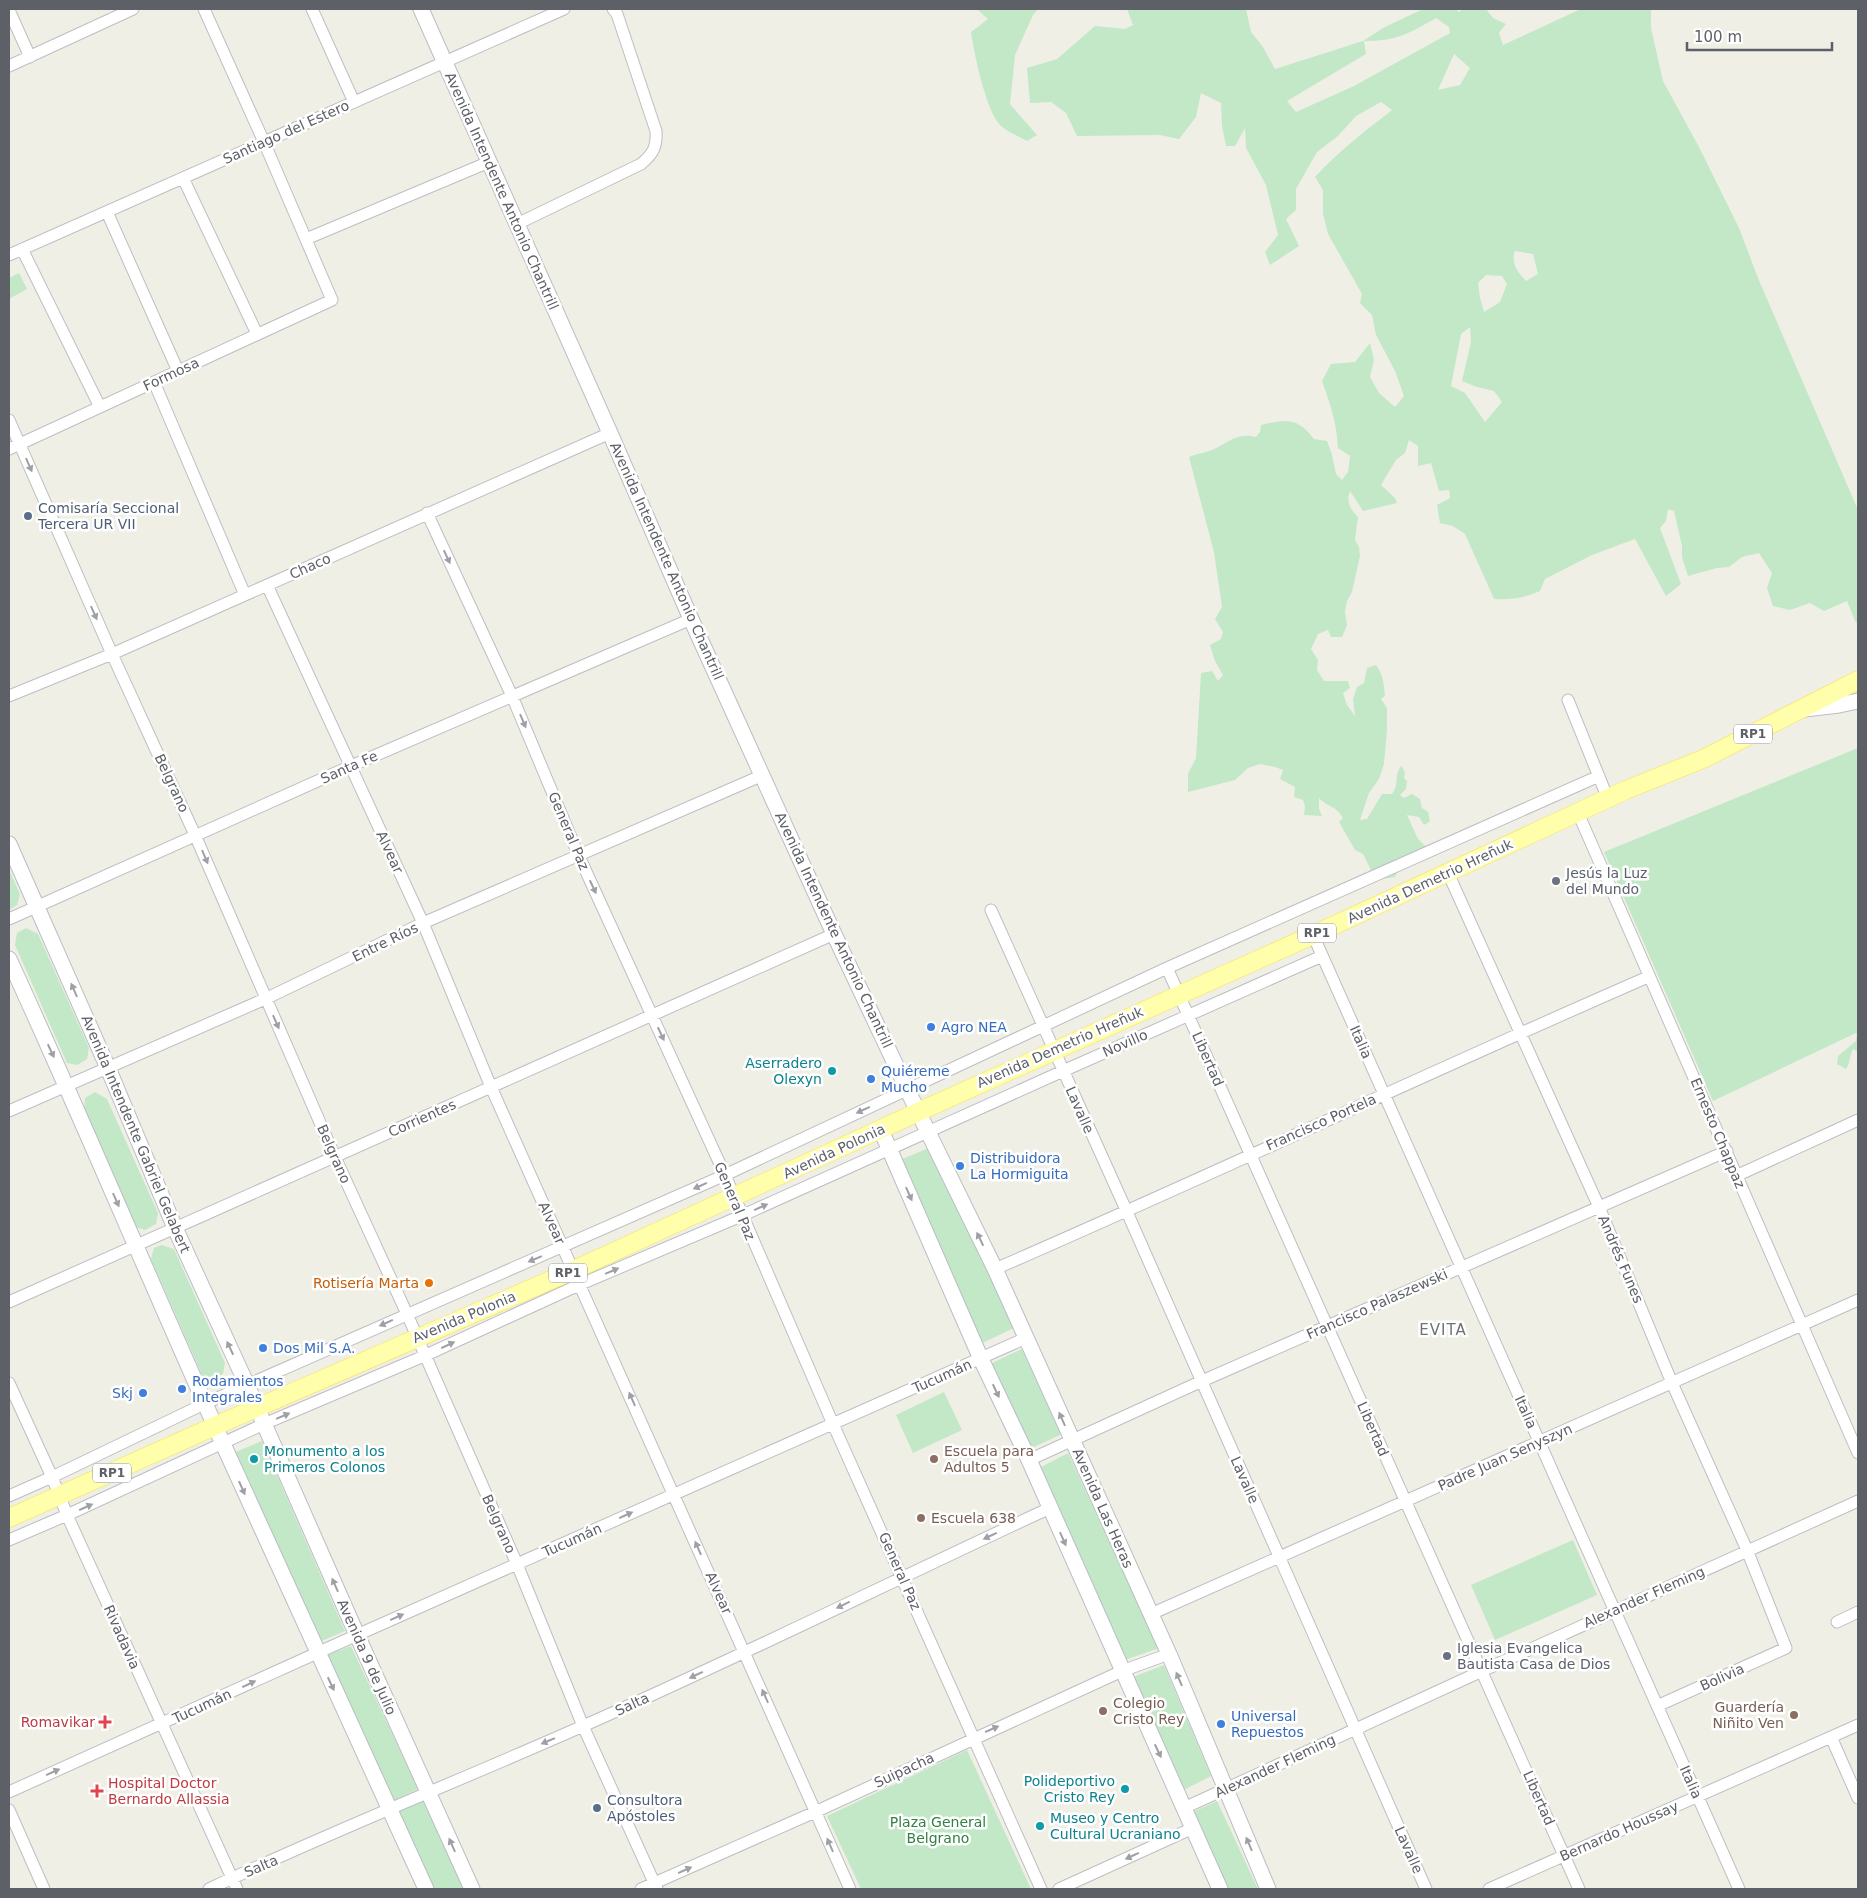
<svg xmlns="http://www.w3.org/2000/svg" width="1867" height="1898" font-family="'DejaVu Sans',sans-serif">
  <style>
    .green { fill: #c2e8c7; fill-rule: evenodd }
    .lines { fill: none; stroke-linecap: round; stroke-linejoin: round }
    .street-casing { stroke: #bdbec4; stroke-width: 13 }
    .secondary-casing { stroke: #bbbdc4; stroke-width: 17 }
    .primary-casing { stroke: #f5e259; stroke-width: 19 }
    .street { stroke: #fff; stroke-width: 11 }
    .secondary { stroke: #fff; stroke-width: 15 }
    .primary { stroke: #fffeab; stroke-width: 18 }
    .oneway { fill: #9ea0a3 }
    .service-dot { fill: #5c6f8a; stroke: #fff; stroke-width: 2 }
    .worship-dot { fill: #6b7280; stroke: #fff; stroke-width: 2 }
    .shop-dot { fill: #3f7fe0; stroke: #fff; stroke-width: 2 }
    .culture-dot { fill: #0f9aa8; stroke: #fff; stroke-width: 2 }
    .food-dot { fill: #e8710a; stroke: #fff; stroke-width: 2 }
    .education-dot { fill: #8d6e63; stroke: #fff; stroke-width: 2 }
    .health-dot { fill: #e0444e; stroke: #fff; stroke-width: 2 }
    .labels { text-anchor: middle; dominant-baseline: central; stroke-width: 5; stroke-linejoin: round; paint-order: stroke }
    .shield { fill: #fff; stroke: #8e9094; stroke-width: 1 }
    .shield-label { font-size: 12px; font-weight: bold; fill: #5d6066 }
    .street-label { font-size: 14px; fill: #5d6066; stroke: #fff }
    .service-label { font-size: 14px; fill: #4e5e75; stroke: #fff; text-anchor: start }
    .worship-label { font-size: 14px; fill: #5b616d; stroke: #fff; text-anchor: start }
    .shop-label { font-size: 14px; fill: #366cbe; stroke: #fff; text-anchor: start }
    .culture-label { font-size: 14px; fill: #0d838f; stroke: #fff; text-anchor: end }
    .food-label { font-size: 14px; fill: #c56008; stroke: #fff; text-anchor: end }
    .education-label { font-size: 14px; fill: #785e54; stroke: #fff; text-anchor: start }
    .health-label { font-size: 14px; fill: #be3a42; stroke: #fff; text-anchor: end }
    .park-label { font-size: 14px; fill: #318142; stroke: #fff }
    .neighbourhood-label { font-size: 15px; letter-spacing: 1px; fill: #6e7278; stroke: #fff }
  </style>
  <rect width="100%" height="100%" fill="#f0efe6"/>
  <!-- green -->
  <path class="green" d="M977,9H1038L1033,15L1015,55L1010,104L1037,135L1027,141C1019,136 1007,132 1000,125C986,110 974,54 971,32L988,19Z
    M1127,9H1246L1251,32L1263,47L1275,69L1363,41L1383,28L1423,9H1456L1459,12L1463,9H1486L1493,18L1506,24L1499,33L1503,45L1581,9H1651V28L1663,81L1699,147L1739,228L1758,278L1858,510V624L1855,621L1847,601L1824,611L1810,603L1790,610L1773,606L1767,588L1772,573L1759,553L1742,557L1729,567L1717,568L1688,576L1682,557V546L1674,511L1668,509L1666,521L1660,528L1681,584L1666,596L1635,539L1592,555L1545,579L1540,591C1523,598 1512,600 1494,599L1465,534L1453,526L1440,523L1437,505L1450,498L1449,490L1439,491L1431,463L1418,466V446L1409,440L1405,453L1396,460L1381,485L1395,498L1397,503L1363,511L1350,491C1346,502 1350,509 1358,517L1355,540L1359,547L1360,556L1352,592L1347,601L1345,612L1347,625L1342,637H1331L1328,630L1318,634L1311,649L1318,660L1317,670L1324,681H1348L1350,688L1343,693L1347,705L1355,716L1353,699L1357,687L1364,683L1367,668L1376,665C1383,674 1384,685 1385,696L1381,699L1387,708V730L1384,764L1379,779L1369,793L1360,820L1367,819L1382,794H1392C1399,786 1394,774 1401,766L1405,772L1404,778L1407,781L1406,789L1400,795L1404,798L1412,794L1420,799L1422,808L1428,812L1430,821L1424,825L1419,817L1407,815L1418,839L1428,849L1400,866L1395,877L1376,880L1363,854L1355,850L1339,822L1343,818C1335,805 1329,808 1319,798V809L1322,816L1304,815L1305,806L1303,800L1294,797L1295,787L1280,779L1283,770L1275,767L1260,764L1248,768L1235,780L1188,792V774L1196,758L1201,673L1212,671L1218,681L1223,675L1215,661L1210,645L1221,639L1223,632L1215,619L1222,607L1214,552L1189,457C1196,454 1204,453 1212,450C1229,443 1235,432 1256,437L1260,432L1261,425C1287,419 1297,417 1314,439L1327,441L1332,455L1336,474L1342,480L1348,472L1350,456L1338,448C1337,424 1330,403 1322,381L1331,364L1355,362L1370,343L1374,360L1370,377L1379,393L1395,407L1404,396L1395,371L1376,335L1372,315L1360,303L1362,294L1328,234L1323,214V190L1315,177C1338,152 1365,131 1392,110L1381,102L1356,116L1338,136L1317,152L1296,189V210L1286,219L1299,246L1270,265L1265,252L1278,235L1266,185L1246,148L1245,128L1235,146H1226L1222,126L1221,103L1201,93L1196,117L1179,139L1160,135L1077,136L1066,113L1051,102L1030,103L1027,68L1057,59L1095,26L1125,29L1133,25ZM1436,18L1449,27L1450,33L1354,86L1296,112L1287,101L1366,54L1364,41C1397,41 1408,34 1436,18ZM1454,54L1470,68L1460,85L1438,90ZM1515,251L1533,254L1538,274L1526,281C1517,271 1511,264 1515,251ZM1486,275L1502,276L1507,284L1500,302L1484,312L1480,298L1478,283ZM1470,327L1471,342L1462,381L1477,387L1494,391L1502,402L1485,422L1465,393L1451,386L1461,334Z
    M19,273L27,289L9,299V278Z
    M1858,748V1052L1853,1049C1849,1056 1851,1062 1846,1069L1837,1064L1838,1056L1856,1041L1857,1033H1856L1713,1101L1604,852Z
    M9,870L20,894L17,905L9,910Z
    M26,928L38,934L89,1048L87,1059L77,1065L67,1063L15,945L17,933Z
    M95,1092L107,1099L158,1213L156,1224L145,1230L135,1227L84,1109L85,1098Z
    M931,1147L1014,1328L980,1344L900,1160Z
    M161,1245L174,1249L225,1363L223,1374L213,1380L203,1377L151,1259L154,1248Z
    M1022,1349L1062,1434L1032,1448L992,1363Z
    M944,1392L962,1430L913,1453L896,1415Z
    M262,1441L345,1631L319,1642L233,1453Z
    M1068,1453L1159,1648L1125,1660L1041,1467Z
    M1573,1540L1597,1595L1495,1640L1471,1585Z
    M351,1646L418,1789L391,1802L325,1656Z
    M1164,1665L1211,1776L1184,1790L1133,1677Z
    M967,1750L1031,1889H861L827,1816Z
    M423,1801L464,1889H433L398,1812Z
    M1217,1801L1258,1889H1228L1193,1812Z"/>
  <g class="lines">
    <!-- street casing -->
    <g class="street-casing">
      <path id="street" d="M312,9L354,102
        M9,10L30,57
        M9,66L133,9
        M183,178L257,334
        M107,212L178,371
        M517,224L641,164C653,154 657,147 656,131L617,14L613,9
        M306,239L489,162
        M22,249L100,407
        M9,255L564,9
        M154,382L245,595
        M9,420L112,654L195,835L335,1157L407,1314L517,1564L583,1726L657,1889
        M9,449L332,300L264,142L204,9
        M427,513L512,696L578,854L725,1175L833,1424L1041,1889
        M267,585L423,923L491,1087L850,1889
        M9,696L112,654L610,433
        M1568,700L1608,799
        M1578,813L1858,1453
        M1448,873L1599,1207L1672,1383L1747,1550L1786,1648L1657,1706
        M991,910L1127,1212L1426,1889
        M9,919L351,766L691,619
        M1313,935L1739,1889
        M1167,968L1579,1889
        M9,1111L265,999L423,923L763,775
        M1736,1176L1858,1120
        M995,1269C1214,1174 1429,1072 1648,977
        M9,1302L834,934
        M9,1383L52,1477L67,1515L237,1889
        M1029,1460L1202,1381L1727,1151
        M9,1496L52,1477L206,1403L725,1175L1167,968L1599,776
        M9,1540L67,1515L264,1424L424,1356L581,1284L741,1216L1063,1071L1322,956
        M1151,1614L1858,1300
        M1837,1622L1858,1612
        M1831,1737L1858,1798
        M9,1792L357,1635L1026,1338
        M1184,1808L1482,1671L1858,1501
        M9,1810L44,1889
        M209,1889C332,1831 459,1781 583,1726C740,1657 894,1580 1050,1508
        M641,1889L815,1812L1122,1671L1169,1654
        M1059,1889L1193,1828
        M1489,1889L1858,1725"/>
    </g>
    <!-- secondary casing -->
    <g class="secondary-casing">
      <path id="secondary" d="M421,9L610,433L691,619L834,934L907,1089L995,1269L1169,1654L1268,1889
        M1805,709L1839,705L1858,701
        M9,844L108,1068L175,1228L247,1385L357,1635L472,1889
        M9,959C83,1120 151,1284 224,1446C290,1594 359,1741 426,1889
        M881,1130L981,1359L1029,1460L1220,1889"/>
    </g>
    <!-- primary casing -->
    <g class="primary-casing">
      <path id="primary" d="M9,1518L215,1426L574,1270L918,1112L1313,935L1626,790L1703,759L1858,680"/>
    </g>
    <!-- street -->
    <use href="#street" class="street"/>
    <!-- secondary -->
    <use href="#secondary" class="secondary"/>
    <!-- primary -->
    <use href="#primary" class="primary"/>
  </g>
  <!-- one-way arrows -->
  <defs><path id="oneway-solid" d="M-6-.8H1V-3.2L6.5 0L1 3.2V.8H-6Z" transform="scale(1.25)"/></defs>
  <g class="oneway">
    <use href="#oneway-solid" transform="translate(29 465) rotate(66)"/>
    <use href="#oneway-solid" transform="translate(447 557) rotate(65)"/>
    <use href="#oneway-solid" transform="translate(94 613) rotate(66)"/>
    <use href="#oneway-solid" transform="translate(523 721) rotate(67)"/>
    <use href="#oneway-solid" transform="translate(205 857) rotate(67)"/>
    <use href="#oneway-solid" transform="translate(593 887) rotate(65)"/>
    <use href="#oneway-solid" transform="translate(74 990) rotate(-114)"/>
    <use href="#oneway-solid" transform="translate(276 1022) rotate(66)"/>
    <use href="#oneway-solid" transform="translate(661 1034) rotate(65)"/>
    <use href="#oneway-solid" transform="translate(51 1051) rotate(65)"/>
    <use href="#oneway-solid" transform="translate(863 1110) rotate(155)"/>
    <use href="#oneway-solid" transform="translate(700 1186) rotate(156)"/>
    <use href="#oneway-solid" transform="translate(909 1194) rotate(66)"/>
    <use href="#oneway-solid" transform="translate(116 1200) rotate(66)"/>
    <use href="#oneway-solid" transform="translate(761 1207) rotate(-24)"/>
    <use href="#oneway-solid" transform="translate(980 1239) rotate(-116)"/>
    <use href="#oneway-solid" transform="translate(535 1259) rotate(157)"/>
    <use href="#oneway-solid" transform="translate(612 1271) rotate(-23)"/>
    <use href="#oneway-solid" transform="translate(386 1323) rotate(156)"/>
    <use href="#oneway-solid" transform="translate(448 1345) rotate(-25)"/>
    <use href="#oneway-solid" transform="translate(230 1348) rotate(-115)"/>
    <use href="#oneway-solid" transform="translate(996 1391) rotate(65)"/>
    <use href="#oneway-solid" transform="translate(632 1399) rotate(-114)"/>
    <use href="#oneway-solid" transform="translate(283 1416) rotate(-23)"/>
    <use href="#oneway-solid" transform="translate(1062 1419) rotate(-114)"/>
    <use href="#oneway-solid" transform="translate(242 1488) rotate(66)"/>
    <use href="#oneway-solid" transform="translate(86 1507) rotate(-24)"/>
    <use href="#oneway-solid" transform="translate(626 1515) rotate(-24)"/>
    <use href="#oneway-solid" transform="translate(990 1536) rotate(155)"/>
    <use href="#oneway-solid" transform="translate(1063 1539) rotate(66)"/>
    <use href="#oneway-solid" transform="translate(698 1548) rotate(-114)"/>
    <use href="#oneway-solid" transform="translate(335 1585) rotate(-114)"/>
    <use href="#oneway-solid" transform="translate(843 1605) rotate(154)"/>
    <use href="#oneway-solid" transform="translate(397 1617) rotate(-24)"/>
    <use href="#oneway-solid" transform="translate(696 1675) rotate(155)"/>
    <use href="#oneway-solid" transform="translate(1179 1679) rotate(-113)"/>
    <use href="#oneway-solid" transform="translate(249 1684) rotate(-25)"/>
    <use href="#oneway-solid" transform="translate(331 1684) rotate(65)"/>
    <use href="#oneway-solid" transform="translate(765 1696) rotate(-114)"/>
    <use href="#oneway-solid" transform="translate(992 1729) rotate(-24)"/>
    <use href="#oneway-solid" transform="translate(548 1741) rotate(157)"/>
    <use href="#oneway-solid" transform="translate(1158 1751) rotate(65)"/>
    <use href="#oneway-solid" transform="translate(53 1772) rotate(-24)"/>
    <use href="#oneway-solid" transform="translate(1249 1844) rotate(-113)"/>
    <use href="#oneway-solid" transform="translate(452 1845) rotate(-114)"/>
    <use href="#oneway-solid" transform="translate(830 1845) rotate(-114)"/>
    <use href="#oneway-solid" transform="translate(1132 1856) rotate(155)"/>
    <use href="#oneway-solid" transform="translate(685 1870) rotate(-24)"/>
  </g>
  <!-- markers -->
  <g class="service-dot">
    <circle cx="28" cy="516" r="5"/>
    <circle cx="597" cy="1808" r="5"/>
  </g>
  <g class="worship-dot">
    <circle cx="1556" cy="881" r="5"/>
    <circle cx="1447" cy="1656" r="5"/>
  </g>
  <g class="shop-dot">
    <circle cx="931" cy="1027" r="5"/>
    <circle cx="871" cy="1079" r="5"/>
    <circle cx="960" cy="1166" r="5"/>
    <circle cx="263" cy="1348" r="5"/>
    <circle cx="182" cy="1389" r="5"/>
    <circle cx="143" cy="1393" r="5"/>
    <circle cx="1221" cy="1724" r="5"/>
  </g>
  <g class="culture-dot">
    <circle cx="832" cy="1071" r="5"/>
    <circle cx="254" cy="1459" r="5"/>
    <circle cx="1125" cy="1789" r="5"/>
    <circle cx="1040" cy="1826" r="5"/>
  </g>
  <circle class="food-dot" cx="429" cy="1283" r="5"/>
  <g class="education-dot">
    <circle cx="934" cy="1459" r="5"/>
    <circle cx="921" cy="1518" r="5"/>
    <circle cx="1103" cy="1711" r="5"/>
    <circle cx="1794" cy="1715" r="5"/>
  </g>
  <g class="health-dot">
    <path d="M102.5 1714.5h5v5h5v5h-5v5h-5v-5h-5v-5h5z"/>
    <path d="M94.5 1783.5h5v5h5v5h-5v5h-5v-5h-5v-5h5z"/>
  </g>
  <g class="labels">
    <!-- shield labels -->
    <g class="shield">
      <rect x="1734" y="724.5" width="38" height="19" rx="4"/>
      <rect x="1298" y="923.5" width="38" height="19" rx="4"/>
      <rect x="549" y="1263.5" width="38" height="19" rx="4"/>
      <rect x="93" y="1463.5" width="38" height="19" rx="4"/>
    </g>
    <g class="shield-label">
      <text x="1753" y="734">RP1</text>
      <text x="1317" y="933">RP1</text>
      <text x="568" y="1273">RP1</text>
      <text x="112" y="1473">RP1</text>
    </g>
    <!-- street labels -->
    <g class="street-label">
      <text transform="translate(286 132) rotate(-24)">Santiago del Estero</text>
      <text transform="translate(502 191) rotate(66)">Avenida Intendente Antonio Chantrill</text>
      <text transform="translate(171 374) rotate(-25)">Formosa</text>
      <text transform="translate(667 561) rotate(66)">Avenida Intendente Antonio Chantrill</text>
      <text transform="translate(310 566) rotate(-24)">Chaco</text>
      <text transform="translate(349 767) rotate(-24)">Santa Fe</text>
      <text transform="translate(172 783) rotate(65)">Belgrano</text>
      <text transform="translate(569 831) rotate(67)">General Paz</text>
      <text transform="translate(390 852) rotate(65)">Alvear</text>
      <text transform="translate(1430 881) rotate(-25)">Avenida Demetrio Hreñuk</text>
      <text transform="translate(834 930) rotate(65)">Avenida Intendente Antonio Chantrill</text>
      <text transform="translate(385 942) rotate(-26)">Entre Ríos</text>
      <text transform="translate(1361 1042) rotate(66)">Italia</text>
      <text transform="translate(1125 1043) rotate(-24)">Novillo</text>
      <text transform="translate(1060 1047) rotate(-24)">Avenida Demetrio Hreñuk</text>
      <text transform="translate(1208 1059) rotate(66)">Libertad</text>
      <text transform="translate(1080 1110) rotate(66)">Lavalle</text>
      <text transform="translate(422 1118) rotate(-24)">Corrientes</text>
      <text transform="translate(1321 1122) rotate(-24)">Francisco Portela</text>
      <text transform="translate(1718 1133) rotate(67)">Ernesto Chappaz</text>
      <text transform="translate(136 1134) rotate(67)">Avenida Intendente Gabriel Gelabert</text>
      <text transform="translate(834 1151) rotate(-25)">Avenida Polonia</text>
      <text transform="translate(334 1154) rotate(66)">Belgrano</text>
      <text transform="translate(735 1201) rotate(67)">General Paz</text>
      <text transform="translate(552 1223) rotate(66)">Alvear</text>
      <text transform="translate(1621 1259) rotate(67)">Andrés Funes</text>
      <text transform="translate(1377 1304) rotate(-24)">Francisco Palaszewski</text>
      <text transform="translate(464 1317) rotate(-23)">Avenida Polonia</text>
      <text transform="translate(942 1376) rotate(-24)">Tucumán</text>
      <text transform="translate(1526 1412) rotate(66)">Italia</text>
      <text transform="translate(1373 1429) rotate(66)">Libertad</text>
      <text transform="translate(1505 1457) rotate(-24)">Padre Juan Senyszyn</text>
      <text transform="translate(1245 1480) rotate(66)">Lavalle</text>
      <text transform="translate(1103 1508) rotate(66)">Avenida Las Heras</text>
      <text transform="translate(499 1524) rotate(66)">Belgrano</text>
      <text transform="translate(572 1540) rotate(-24)">Tucumán</text>
      <text transform="translate(900 1571) rotate(66)">General Paz</text>
      <text transform="translate(719 1593) rotate(66)">Alvear</text>
      <text transform="translate(1644 1597) rotate(-24)">Alexander Fleming</text>
      <text transform="translate(122 1637) rotate(66)">Rivadavia</text>
      <text transform="translate(367 1657) rotate(66)">Avenida 9 de Julio</text>
      <text transform="translate(1722 1677) rotate(-24)">Bolivia</text>
      <text transform="translate(632 1704) rotate(-25)">Salta</text>
      <text transform="translate(202 1706) rotate(-25)">Tucumán</text>
      <text transform="translate(1275 1766) rotate(-25)">Alexander Fleming</text>
      <text transform="translate(904 1770) rotate(-25)">Suipacha</text>
      <text transform="translate(1691 1782) rotate(66)">Italia</text>
      <text transform="translate(1539 1798) rotate(66)">Libertad</text>
      <text transform="translate(1619 1831) rotate(-24)">Bernardo Houssay</text>
      <text transform="translate(1409 1850) rotate(66)">Lavalle</text>
      <text transform="translate(261 1866) rotate(-23)">Salta</text>
    </g>
    <!-- service labels -->
    <g class="service-label">
      <text x="38" y="508">Comisaría Seccional<tspan x="38" dy="16">Tercera UR VII</tspan></text>
      <text x="607" y="1800">Consultora<tspan x="607" dy="16">Apóstoles</tspan></text>
    </g>
    <!-- worship labels -->
    <g class="worship-label">
      <text x="1566" y="873">Jesús la Luz<tspan x="1566" dy="16">del Mundo</tspan></text>
      <text x="1457" y="1648">Iglesia Evangelica<tspan x="1457" dy="16">Bautista Casa de Dios</tspan></text>
    </g>
    <!-- shop labels -->
    <g class="shop-label">
      <text x="941" y="1027">Agro NEA</text>
      <text x="881" y="1071">Quiéreme<tspan x="881" dy="16">Mucho</tspan></text>
      <text x="970" y="1158">Distribuidora<tspan x="970" dy="16">La Hormiguita</tspan></text>
      <text x="273" y="1348">Dos Mil S.A.</text>
      <text x="192" y="1381">Rodamientos<tspan x="192" dy="16">Integrales</tspan></text>
      <text x="133" y="1393" text-anchor="end">Skj</text>
      <text x="1231" y="1716">Universal<tspan x="1231" dy="16">Repuestos</tspan></text>
    </g>
    <!-- culture labels -->
    <g class="culture-label">
      <text x="822" y="1063">Aserradero<tspan x="822" dy="16">Olexyn</tspan></text>
      <text x="264" y="1451" text-anchor="start">Monumento a los<tspan x="264" dy="16">Primeros Colonos</tspan></text>
      <text x="1115" y="1781">Polideportivo<tspan x="1115" dy="16">Cristo Rey</tspan></text>
      <text x="1050" y="1818" text-anchor="start">Museo y Centro<tspan x="1050" dy="16">Cultural Ucraniano</tspan></text>
    </g>
    <!-- food labels -->
    <g class="food-label">
      <text x="419" y="1283">Rotisería Marta</text>
    </g>
    <!-- education labels -->
    <g class="education-label">
      <text x="944" y="1451">Escuela para<tspan x="944" dy="16">Adultos 5</tspan></text>
      <text x="931" y="1518">Escuela 638</text>
      <text x="1113" y="1703">Colegio<tspan x="1113" dy="16">Cristo Rey</tspan></text>
      <text x="1784" y="1707" text-anchor="end">Guardería<tspan x="1784" dy="16">Niñito Ven</tspan></text>
    </g>
    <!-- health labels -->
    <g class="health-label">
      <text x="95" y="1722">Romavikar</text>
      <text x="108" y="1783" text-anchor="start">Hospital Doctor<tspan x="108" dy="16">Bernardo Allassia</tspan></text>
    </g>
    <!-- park labels -->
    <g class="park-label">
      <text x="938" y="1822">Plaza General<tspan x="938" dy="16">Belgrano</tspan></text>
    </g>
    <!-- neighbourhood labels -->
    <g class="neighbourhood-label">
      <text x="1443" y="1330">EVITA</text>
    </g>
  </g>
  <!-- border -->
  <rect width="1867" height="1898" fill="none" stroke="#5d6066" stroke-width="20"/>
  <!-- scale -->
  <path d="M1687 42v8h145v-8" fill="none" stroke="#5d6066" stroke-width="2.5"/>
  <text x="1694" y="42" font-size="15" fill="#5d6066" stroke="#ffffff" stroke-width="4" paint-order="stroke">100 m</text>
</svg>
